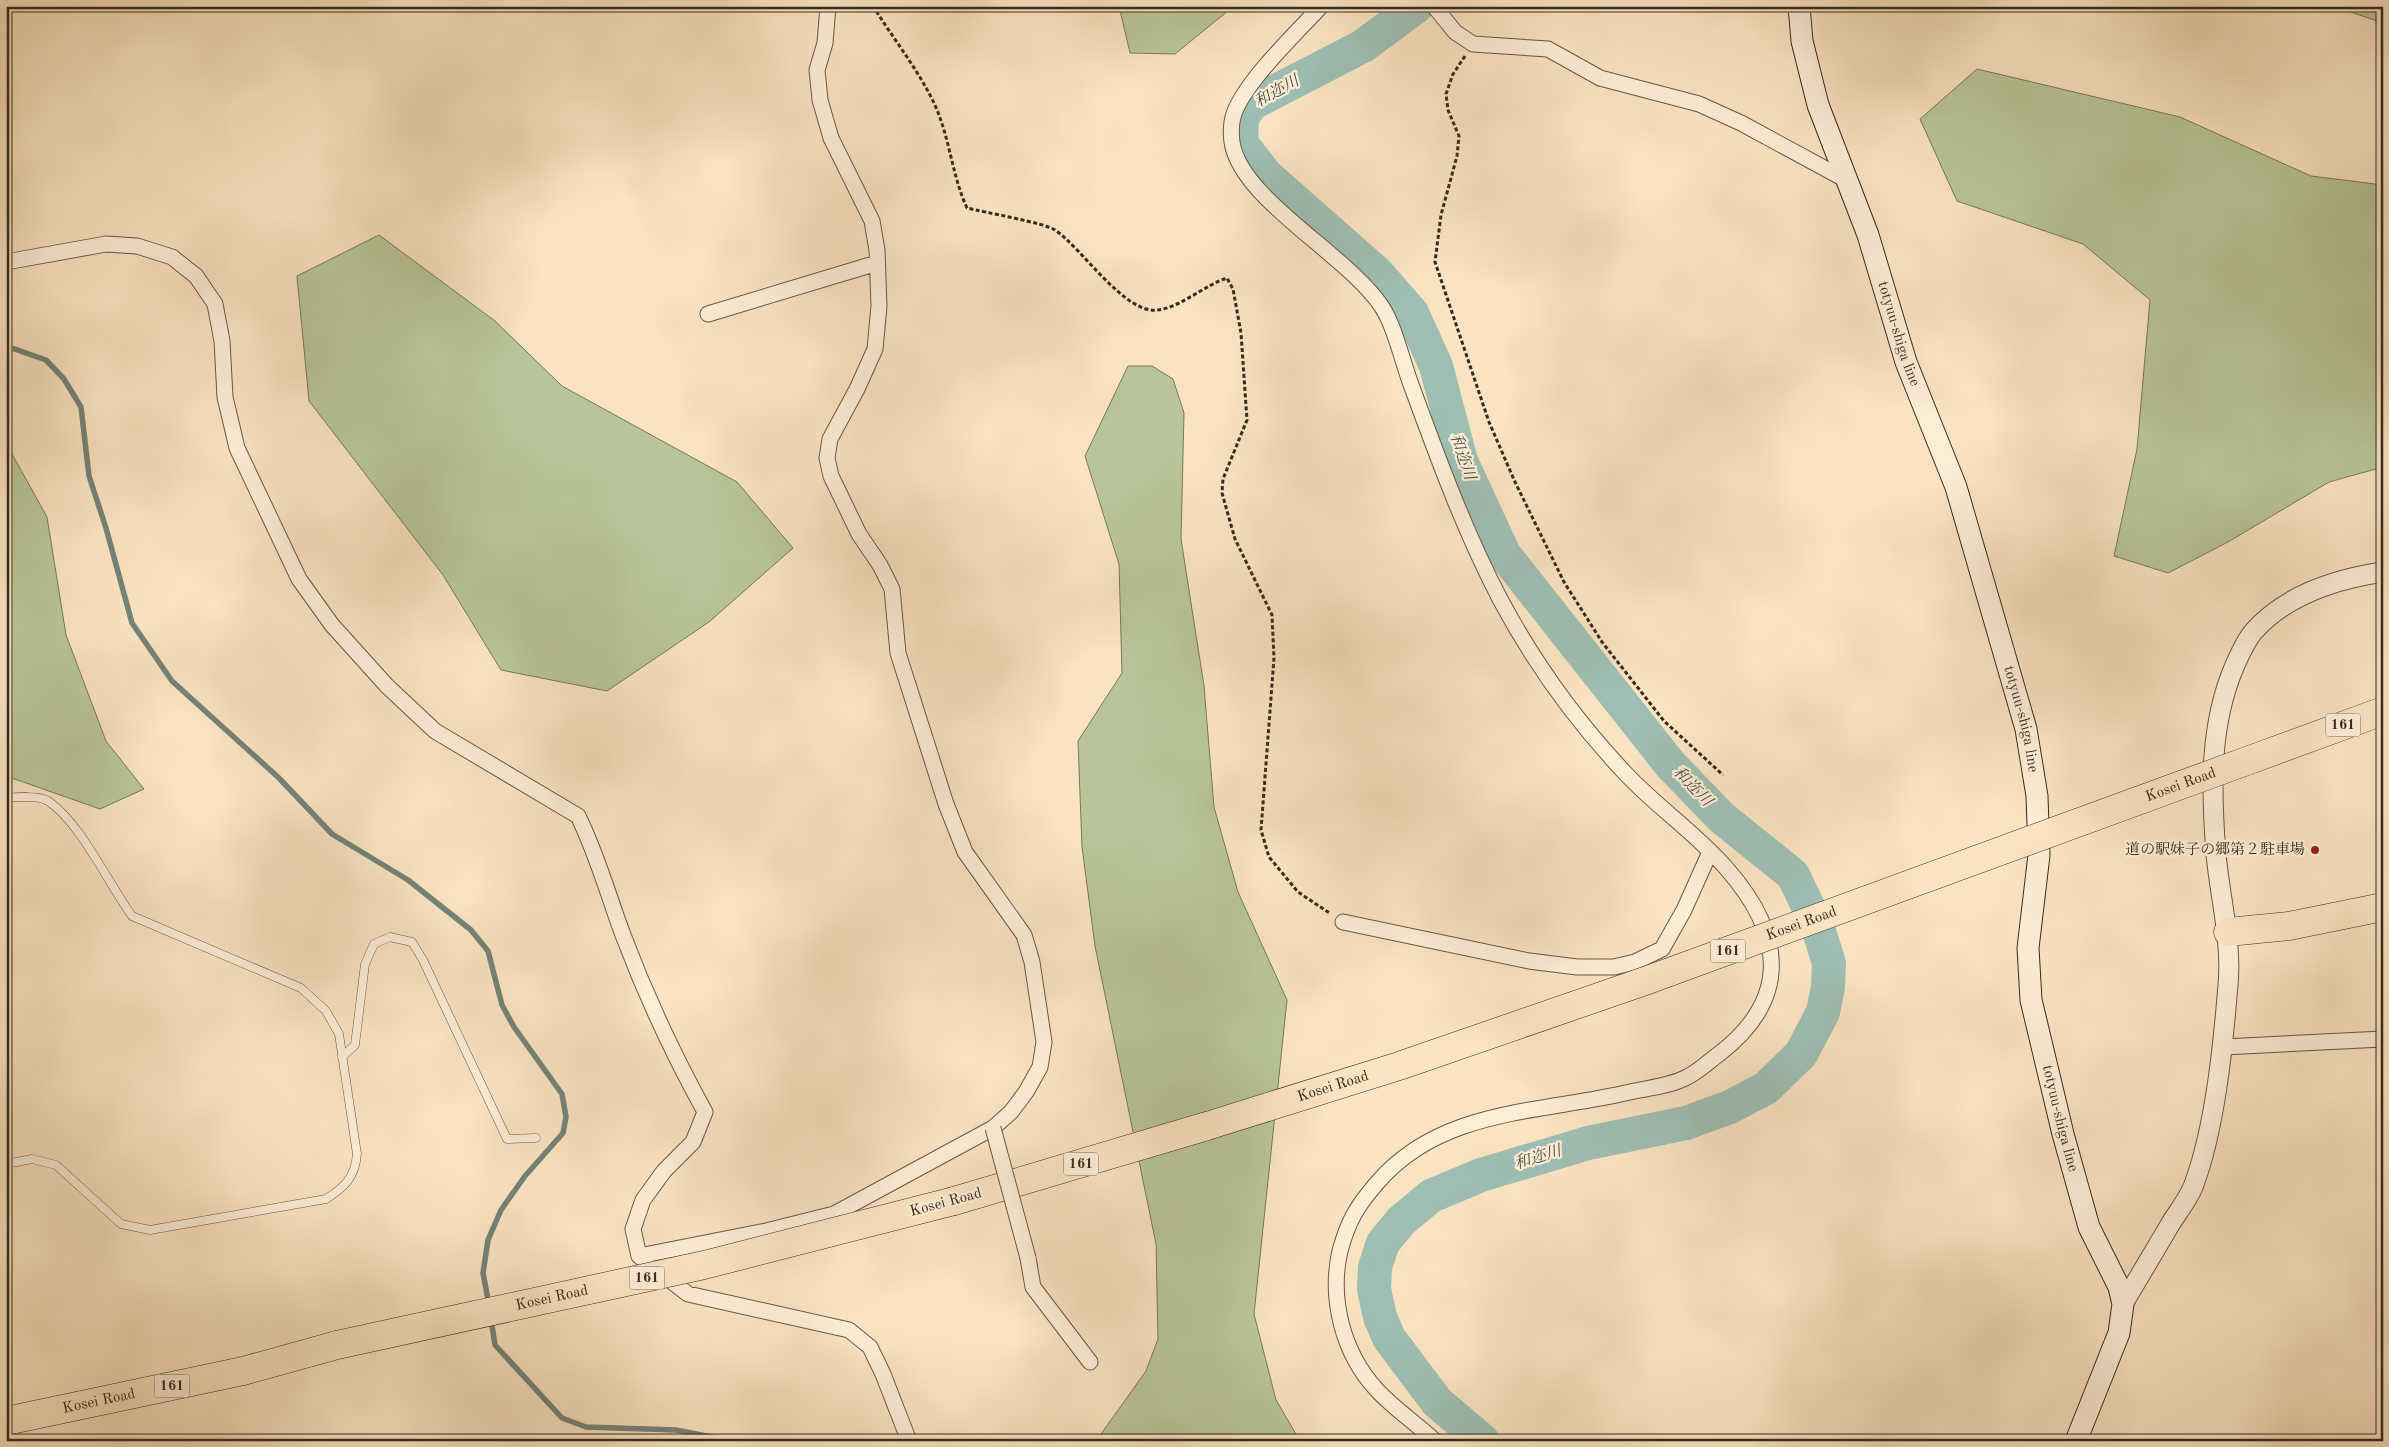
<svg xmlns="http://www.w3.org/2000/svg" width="2389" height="1447" font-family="'Old Standard TT','Noto Serif JP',serif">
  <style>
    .green { fill: #b8c598; stroke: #77785c }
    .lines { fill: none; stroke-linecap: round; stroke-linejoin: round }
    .stream { stroke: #748378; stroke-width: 5.5 }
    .river { stroke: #9ebeb3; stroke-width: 34 }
    .service-casing { stroke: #675848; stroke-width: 9 }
    .minor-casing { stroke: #675848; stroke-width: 17 }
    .tertiary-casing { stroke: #675848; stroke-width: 21 }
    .secondary-casing { stroke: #362a20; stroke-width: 23 }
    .motorway-casing { stroke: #362a20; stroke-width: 29 }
    .path { stroke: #362a20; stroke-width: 3; stroke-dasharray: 4 2.5; stroke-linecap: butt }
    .service { stroke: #fcedd7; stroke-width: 8 }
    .minor { stroke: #fcedd7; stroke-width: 15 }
    .tertiary { stroke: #fcedd7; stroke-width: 19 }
    .secondary { stroke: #fcedd7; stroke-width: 21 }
    .motorway { stroke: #fae3c1; stroke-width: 28 }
    .minor-bridge-casing { stroke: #675848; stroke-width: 17; stroke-linecap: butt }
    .motorway-bridge-casing { stroke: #362a20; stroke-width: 29; stroke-linecap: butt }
    .minor-bridge { stroke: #fcedd7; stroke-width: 15 }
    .motorway-bridge { stroke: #fae3c1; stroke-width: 28 }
    .poi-dot { fill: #8f2418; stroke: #fcedd7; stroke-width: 2 }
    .labels { text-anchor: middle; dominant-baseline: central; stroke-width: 4.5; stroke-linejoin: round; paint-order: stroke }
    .shield { fill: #fcedd7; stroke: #716457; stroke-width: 1 }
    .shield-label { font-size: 14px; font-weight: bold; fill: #362a20 }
    .street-label { font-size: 15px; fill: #362a20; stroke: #fcedd7 }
    .poi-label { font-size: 15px; fill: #362a20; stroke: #fcedd7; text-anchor: end }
    .water-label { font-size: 16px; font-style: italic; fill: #504f45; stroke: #fcedd7 }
  </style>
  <rect width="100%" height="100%" fill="#fae3c1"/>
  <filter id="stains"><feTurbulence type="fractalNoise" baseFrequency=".004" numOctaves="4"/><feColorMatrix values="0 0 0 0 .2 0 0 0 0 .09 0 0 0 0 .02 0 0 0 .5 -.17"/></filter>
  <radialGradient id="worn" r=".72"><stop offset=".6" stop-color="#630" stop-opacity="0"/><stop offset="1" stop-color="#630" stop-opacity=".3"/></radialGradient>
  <!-- green -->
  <path class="green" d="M1119,6H1234L1175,54L1130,53Z
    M2333,6H2383V23Z
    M1977,69L2180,117L2311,176L2383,185V467L2329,482L2228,542L2168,573L2114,556L2137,449L2150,300L2083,244L1957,201L1920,119Z
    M379,235L495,321L562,386L737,482L793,548L709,622L607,691L501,670L443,575L309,401L297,276Z
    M1128,366H1152L1173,379L1184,413L1181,539L1204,686L1214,807L1238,892L1287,1000L1254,1314L1276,1400L1300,1441H1096L1146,1371L1158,1339L1156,1244L1095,946L1082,847L1078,741L1122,673L1119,564L1085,456Z
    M6,443L47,517L66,635L106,741L144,789L100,809L6,776Z"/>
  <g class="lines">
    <!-- stream -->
    <path class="stream" d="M6,346L46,360L64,379L81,407L89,476L106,528L132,623L172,681L279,778L332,834L408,880L471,930L488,951L502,1005L514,1027L562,1094L566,1117L563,1133L525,1176L501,1210L488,1240L483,1273L489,1305
      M491,1319L495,1345L562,1418L586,1427L676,1430L732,1441"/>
    <!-- river -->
    <path class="river" d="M1417,6L1363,46L1251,104L1242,118L1241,143L1266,175L1377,273L1412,313L1436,366L1461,461L1504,554L1670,764L1721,817L1793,875L1817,925L1829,963L1828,987L1823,1012L1801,1054L1766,1088L1730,1107L1686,1123L1588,1143L1481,1175L1431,1196L1401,1221L1383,1243L1375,1267L1374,1289L1380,1317L1389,1338L1437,1402L1483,1441"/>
    <!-- service casing -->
    <g class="service-casing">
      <path id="service" d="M6,798C17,797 39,795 48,801C80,822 108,883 132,916L301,988L326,1011L339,1034L357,1154C355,1177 345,1187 326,1199L150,1230L121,1224L56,1165L32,1159L6,1164
        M342,1057L355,1045L365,964L374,944L390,937L412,942L423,960L507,1139L536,1138"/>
    </g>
    <!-- minor casing -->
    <g class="minor-casing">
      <path id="minor" d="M1321,6C1298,32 1236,89 1232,122C1231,129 1231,135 1232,142C1240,199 1348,255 1382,307C1396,329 1403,365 1413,390C1439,461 1465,532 1500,599C1534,663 1577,722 1626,774C1658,808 1697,834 1727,869C1783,933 1792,998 1719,1054C1709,1061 1698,1072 1687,1077C1671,1086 1648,1088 1630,1092C1541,1113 1441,1108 1377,1183C1357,1206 1348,1221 1340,1251C1329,1299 1343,1353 1376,1389C1393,1408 1416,1423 1435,1441
        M1434,6L1455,32L1473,44L1548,49L1600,78L1699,104L1741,123L1848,181
        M6,262L106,244L137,246L172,257L196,276L215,304L222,341L225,397L237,448L299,579L332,625L387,686L435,731L578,816C597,854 608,895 623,935C646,996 673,1054 705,1112L693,1142L664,1171L643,1200L633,1229L639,1256L688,1294L849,1330L870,1347L883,1374L909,1441
        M708,314L877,263
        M1343,922L1529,961L1577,967H1614L1635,962L1662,949L1684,910L1710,852
        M2223,1047L2383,1039
        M639,1256L766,1231L834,1214L993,1128L1011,1112L1026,1092L1040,1067L1044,1042L1032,962L1024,935L965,852L946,804L898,653L892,589L880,565L859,534L831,476L827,458L830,439L857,389L875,349L879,306L877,250L872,221L831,138L820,100L817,70L825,43L828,6
        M1028,1258L1033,1287L1090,1362"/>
    </g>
    <!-- tertiary casing -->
    <g class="tertiary-casing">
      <path id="tertiary" d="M2123,1304C2139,1277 2155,1250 2171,1223C2178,1212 2188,1199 2193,1187C2215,1129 2223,1047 2228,985C2232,941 2220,898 2216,854C2211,789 2209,725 2235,665C2240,654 2246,640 2254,631C2286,595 2336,579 2383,572"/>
    </g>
    <!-- secondary casing -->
    <g class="secondary-casing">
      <g id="secondary">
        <path id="s1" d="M1799,6L1802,41L1818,105L1868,235L1906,362L1956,487L2026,729L2037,796L2039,855L2028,948L2031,1000L2063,1134L2089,1227L2119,1287L2123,1304L2119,1333L2076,1441"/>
      </g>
    </g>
    <!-- motorway casing -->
    <g class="motorway-casing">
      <g id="motorway">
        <path d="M2244,762L2383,711"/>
        <path d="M2228,932L2289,926L2383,907"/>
        <path d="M954,1201L1207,1126"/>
        <path id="s2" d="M6,1421L243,1371L337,1345"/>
      </g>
    </g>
    <!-- path -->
    <path class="path" d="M873,6C892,37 917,68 933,101C950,136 951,173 967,208C983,212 1045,223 1055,230C1082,248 1125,315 1158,310C1181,307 1205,285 1227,278L1233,289L1241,333L1247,420L1223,479L1222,493L1235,539L1272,615L1274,658L1261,830L1269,857L1298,892L1331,914
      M1465,56L1453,74L1446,94L1448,110L1459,136L1457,156L1441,215L1435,262L1489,422L1515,482L1564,582L1602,642L1664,721L1723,775"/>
    <!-- service -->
    <use href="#service" class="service"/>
    <!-- minor -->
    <use href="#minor" class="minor"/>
    <!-- tertiary -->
    <use href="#tertiary" class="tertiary"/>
    <!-- secondary -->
    <use href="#secondary" class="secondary"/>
    <!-- motorway -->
    <use href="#motorway" class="motorway"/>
    <!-- minor-bridge casing -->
    <g class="minor-bridge-casing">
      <path id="minor-bridge" d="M993,1128L1028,1258"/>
    </g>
    <!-- motorway-bridge casing -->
    <g class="motorway-bridge-casing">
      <g id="motorway-bridge">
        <path id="s3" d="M1207,1126L1399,1066L1645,981L2244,762"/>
        <path id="s4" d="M337,1345L704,1265L954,1201"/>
      </g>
    </g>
    <!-- minor-bridge -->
    <use href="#minor-bridge" class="minor-bridge"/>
    <!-- motorway-bridge -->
    <use href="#motorway-bridge" class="motorway-bridge"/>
  </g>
  <!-- markers -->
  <circle class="poi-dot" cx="2315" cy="850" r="5"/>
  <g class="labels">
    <!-- shield labels -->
    <g class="shield">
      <rect x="2325.5" y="713.5" width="35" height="23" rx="4"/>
      <rect x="1710.5" y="939.5" width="35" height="23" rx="4"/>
      <rect x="1063.5" y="1152.5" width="35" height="23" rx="4"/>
      <rect x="629.5" y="1266.5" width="35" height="23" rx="4"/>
      <rect x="154.5" y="1374.5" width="35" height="23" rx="4"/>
    </g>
    <g class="shield-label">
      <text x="2343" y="725">161</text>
      <text x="1728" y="951">161</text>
      <text x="1081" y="1164">161</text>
      <text x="647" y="1278">161</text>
      <text x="172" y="1386">161</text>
    </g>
    <!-- street labels -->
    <g class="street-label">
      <text stroke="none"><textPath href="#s1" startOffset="344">totyuu-shiga line</textPath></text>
      <text stroke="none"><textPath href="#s1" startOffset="749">totyuu-shiga line</textPath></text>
      <text stroke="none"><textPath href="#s3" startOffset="1032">Kosei Road</textPath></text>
      <text stroke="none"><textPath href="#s3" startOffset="628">Kosei Road</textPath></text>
      <text stroke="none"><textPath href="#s3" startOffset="132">Kosei Road</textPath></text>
      <text stroke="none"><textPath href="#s1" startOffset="1154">totyuu-shiga line</textPath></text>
      <text transform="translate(946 1203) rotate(-15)">Kosei Road</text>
      <text stroke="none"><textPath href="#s4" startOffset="220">Kosei Road</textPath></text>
      <text stroke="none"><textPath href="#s2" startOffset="95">Kosei Road</textPath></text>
    </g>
    <!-- poi labels -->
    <g class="poi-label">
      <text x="2305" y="850">道の駅妹子の郷第２駐車場</text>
    </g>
    <!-- water labels -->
    <g class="water-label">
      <text transform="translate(1277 92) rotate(-29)">和迩川</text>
      <text transform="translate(1462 457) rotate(71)">和迩川</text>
      <text transform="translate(1692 787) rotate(46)">和迩川</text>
      <text transform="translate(1538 1158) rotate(-17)">和迩川</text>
    </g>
  </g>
  <!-- margin -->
  <rect width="2389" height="1447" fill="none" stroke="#fae3c1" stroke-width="25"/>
  <rect x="8" y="8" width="2374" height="1432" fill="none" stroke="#362a20" stroke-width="2.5"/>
  <rect x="12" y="12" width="2364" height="1422" fill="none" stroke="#362a20"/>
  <rect width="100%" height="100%" filter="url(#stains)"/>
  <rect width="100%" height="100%" fill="url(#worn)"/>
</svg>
